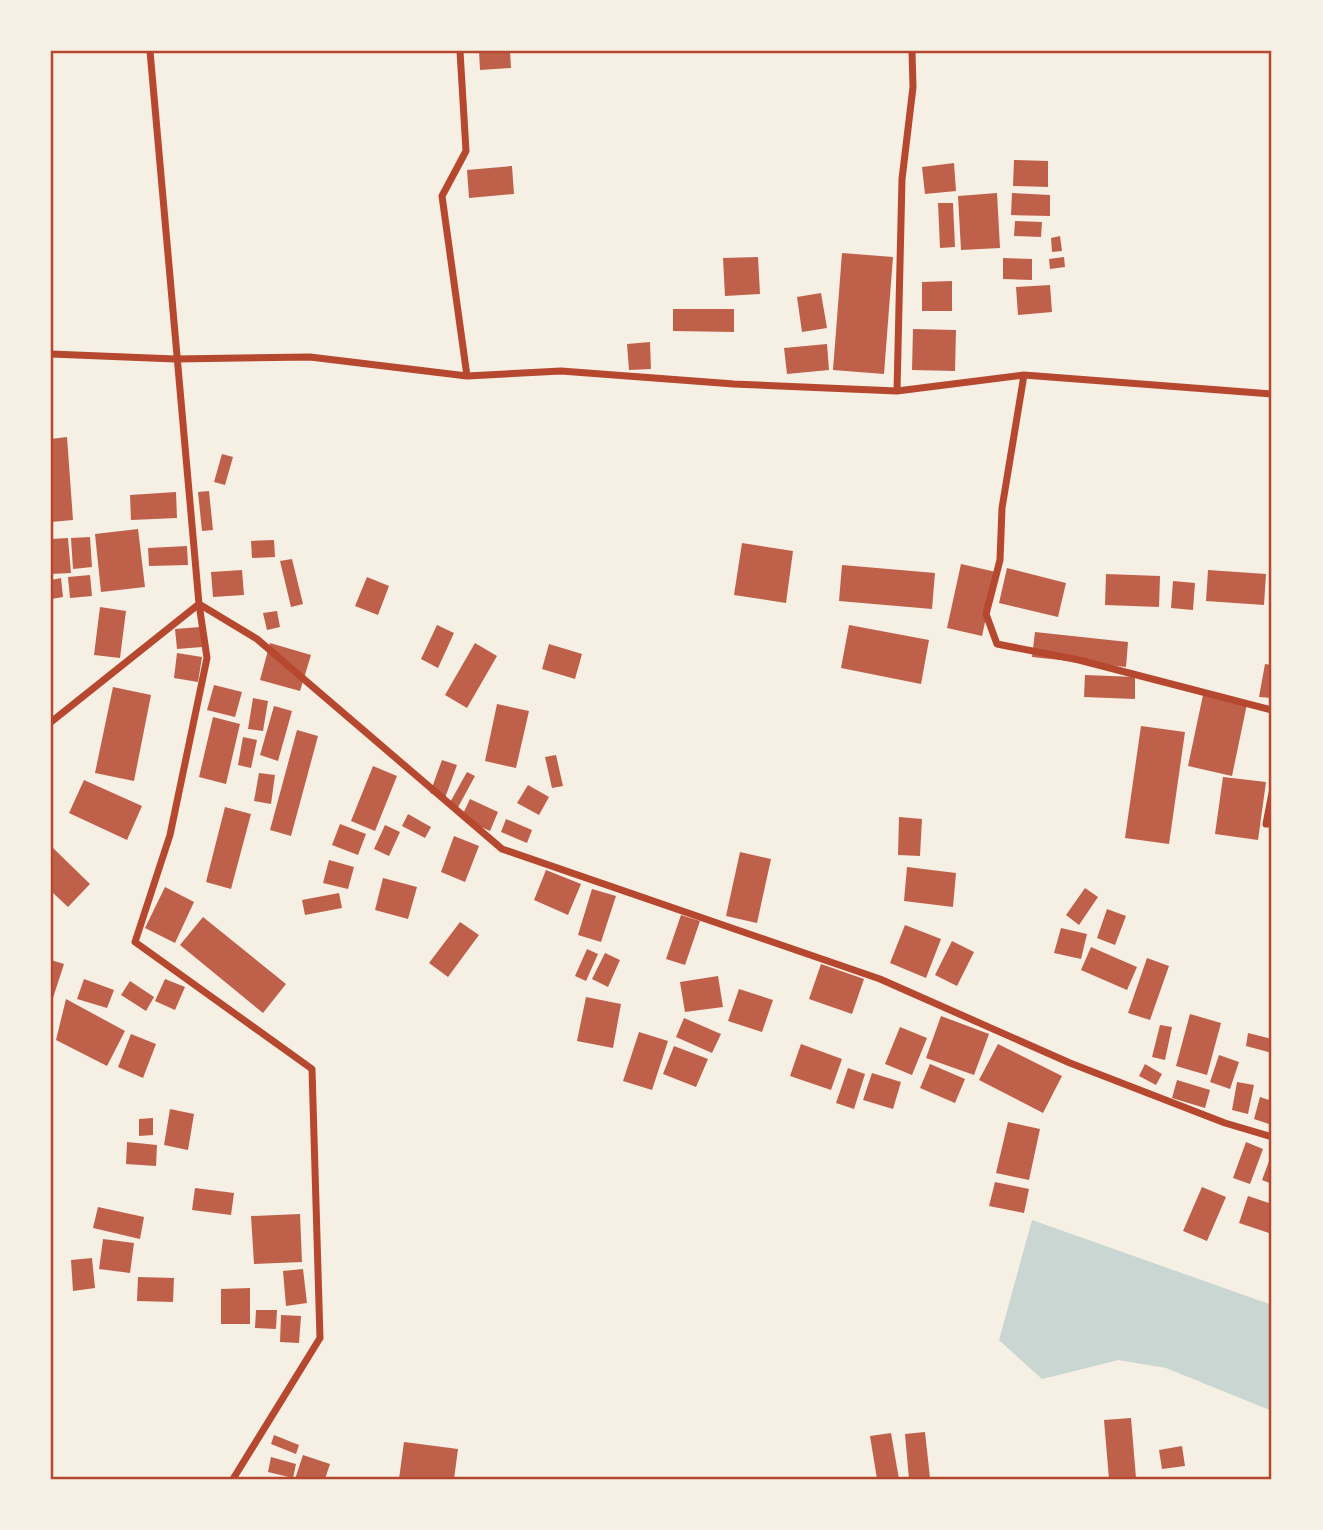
<svg xmlns="http://www.w3.org/2000/svg" width="1323" height="1530" font-family="'Alegreya Sans',sans-serif">
  <style>
    .water { fill: #c9d6d2 }
    .building { fill: #bf614a }
    .lines { fill: none; stroke-linecap: round; stroke-linejoin: round }
    .minor { stroke: #b5482f; stroke-width: 7 }
    .neatline { fill: none; stroke: #b5482f; stroke-width: 2.5 }
  </style>
  <rect width="100%" height="100%" fill="#f6efe4"/>
  <!-- water -->
  <path class="water" d="M1032,1220L1272,1305V1411L1166,1368L1118,1360L1042,1379L999,1340Z"/>
  <!-- building -->
  <path class="building" d="M479,51H510L511,68L480,70Z
    M1014,160L1048,161V187L1013,186Z
    M954,163L956,191L925,194L922,167Z
    M512,166L514,194L469,198L467,170Z
    M997,193L1000,248L961,250L958,196Z
    M1012,193L1050,195V216L1011,215Z
    M938,203H953L955,247L940,248Z
    M1015,221L1042,222L1041,237L1014,236Z
    M1060,236L1062,251L1052,252L1051,238Z
    M842,253L893,257L884,374L833,370Z
    M758,257L760,294L725,296L723,258Z
    M1064,257L1065,267L1050,269L1049,259Z
    M1003,258L1032,259V280L1003,279Z
    M952,281V311H922V282Z
    M1050,285L1052,312L1018,315L1016,287Z
    M821,293L827,328L802,332L797,297Z
    M673,309H734V332L673,331Z
    M913,329L956,330L955,371L912,370Z
    M650,342L651,369L629,370L627,344Z
    M827,344L829,370L787,374L784,348Z
    M67,437L73,520L51,522V439Z
    M222,454L233,457L225,485L214,482Z
    M209,491L213,530L202,531L198,492Z
    M176,492L177,518L131,520L130,495Z
    M138,529L145,587L101,592L95,534Z
    M90,537L92,567L73,569L71,538Z
    M68,538L71,573L51,574V539Z
    M274,540L275,557L252,558L251,541Z
    M742,543L793,551L786,603L734,595Z
    M187,546L188,565L149,566L148,548Z
    M292,559L303,604L291,607L280,561Z
    M961,564L996,572L982,636L947,628Z
    M842,565L935,573L932,609L839,601Z
    M1007,568L1066,583L1058,617L999,603Z
    M242,570L244,595L213,597L211,572Z
    M1208,570L1266,574L1264,605L1206,601Z
    M1106,574L1160,576L1159,607L1105,605Z
    M90,575L92,596L70,598L68,577Z
    M367,577L389,586L378,615L355,606Z
    M61,578L63,597L51,599V580Z
    M1173,581L1195,583L1193,610L1171,608Z
    M100,607L126,611L120,658L94,655Z
    M277,611L280,627L267,630L263,613Z
    M437,625L454,633L438,668L421,659Z
    M849,625L929,640L921,684L841,668Z
    M200,627L202,647L177,649L175,629Z
    M1035,632L1128,642L1126,667L1032,657Z
    M270,643L311,655L300,691L260,680Z
    M475,643L497,656L467,708L445,695Z
    M549,644L582,654L575,679L542,669Z
    M177,653L202,657L198,682L174,678Z
    M1265,664L1272,665V698L1259,697Z
    M1085,675L1135,677V699L1084,697Z
    M214,685L242,692L235,717L207,710Z
    M113,687L151,695L134,781L95,773Z
    M1203,695L1247,704L1232,776L1188,766Z
    M253,698L268,701L263,731L248,729Z
    M497,704L529,711L516,768L485,761Z
    M274,706L292,711L278,761L260,755Z
    M213,717L240,724L226,784L199,777Z
    M1141,726L1185,732L1169,844L1125,838Z
    M297,730L318,736L291,836L270,830Z
    M243,737L257,740L251,768L238,765Z
    M556,755L563,786L552,788L545,757Z
    M442,760L457,765L445,798L430,793Z
    M373,766L397,776L375,831L351,821Z
    M467,772L475,776L456,811L448,806Z
    M259,773L275,775L271,804L254,801Z
    M1223,777L1266,782L1258,840L1215,834Z
    M84,780L142,806L127,840L69,813Z
    M528,785L549,797L539,815L517,803Z
    M470,799L498,812L490,831L461,818Z
    M225,807L251,814L231,889L206,882Z
    M408,814L431,827L425,838L402,826Z
    M899,817L922,819L920,856L898,855Z
    M506,819L532,830L527,843L501,832Z
    M340,824L366,834L358,855L332,845Z
    M385,825L400,832L389,856L374,849Z
    M454,836L479,846L465,882L441,872Z
    M51,846L90,884L68,907L51,891Z
    M740,852L771,859L757,923L726,916Z
    M329,860L354,867L348,889L323,883Z
    M907,867L956,873L953,907L904,901Z
    M546,870L581,884L568,915L534,900Z
    M383,878L417,887L408,919L375,910Z
    M165,887L194,902L175,943L145,928Z
    M1085,888L1098,897L1079,925L1066,915Z
    M592,889L616,896L601,942L578,935Z
    M339,893L342,908L305,915L302,900Z
    M1107,909L1126,916L1115,945L1097,938Z
    M681,915L700,921L685,965L666,959Z
    M203,917L286,984L263,1013L180,945Z
    M460,922L479,935L448,977L429,963Z
    M905,925L941,939L926,978L890,963Z
    M1061,928L1087,934L1081,959L1054,953Z
    M952,941L974,952L957,986L935,975Z
    M1091,947L1137,967L1127,990L1081,970Z
    M587,949L598,954L586,981L575,976Z
    M605,953L620,960L608,987L592,979Z
    M1147,958L1169,966L1150,1020L1128,1013Z
    M51,960L64,964L51,1004Z
    M821,964L864,979L852,1014L809,999Z
    M718,976L723,1007L685,1012L680,982Z
    M84,979L114,990L107,1008L77,999Z
    M165,979L185,987L175,1010L155,1001Z
    M130,981L154,997L146,1011L121,995Z
    M739,989L773,1000L762,1032L728,1021Z
    M586,997L621,1004L613,1048L577,1041Z
    M66,999L125,1031L107,1066L56,1040Z
    M1190,1014L1221,1023L1207,1075L1176,1066Z
    M941,1016L989,1034L974,1075L926,1058Z
    M684,1018L721,1034L712,1053L676,1037Z
    M1160,1025L1172,1027L1165,1060L1152,1057Z
    M900,1027L927,1038L912,1075L885,1064Z
    M639,1032L668,1041L652,1090L623,1081Z
    M1248,1033L1272,1039V1053L1246,1046Z
    M131,1034L156,1044L143,1078L118,1067Z
    M801,1044L842,1059L831,1090L790,1076Z
    M998,1044L1062,1076L1043,1113L979,1080Z
    M674,1046L708,1059L696,1087L663,1074Z
    M1219,1055L1239,1062L1230,1089L1210,1082Z
    M930,1064L965,1079L955,1103L920,1088Z
    M1145,1064L1162,1074L1156,1085L1139,1076Z
    M848,1068L865,1074L854,1109L836,1103Z
    M872,1073L901,1082L893,1109L863,1100Z
    M1177,1080L1210,1090L1205,1108L1172,1098Z
    M1237,1082L1254,1085L1248,1114L1232,1110Z
    M1260,1097L1272,1101V1125L1254,1119Z
    M170,1109L194,1114L188,1150L164,1145Z
    M153,1118V1135L139,1136V1119Z
    M1008,1122L1040,1129L1029,1180L996,1173Z
    M127,1142L157,1145L156,1166L126,1164Z
    M1246,1142L1263,1149L1250,1184L1233,1178Z
    M1272,1153V1184L1262,1180Z
    M995,1182L1029,1189L1024,1213L989,1206Z
    M1202,1187L1226,1197L1207,1241L1183,1231Z
    M195,1188L234,1193L231,1215L192,1210Z
    M1248,1196L1272,1204V1234L1239,1223Z
    M98,1207L144,1217L140,1239L93,1228Z
    M300,1214L302,1262L254,1264L251,1216Z
    M103,1239L134,1243L130,1273L99,1269Z
    M92,1258L95,1288L73,1291L71,1260Z
    M303,1269L307,1303L286,1306L283,1271Z
    M138,1277L174,1278L173,1302L137,1301Z
    M250,1288V1324H221V1289Z
    M256,1310H277L276,1329L255,1328Z
    M281,1315L301,1316L299,1343L280,1342Z
    M1131,1418L1136,1478L1109,1479L1104,1420Z
    M925,1432L930,1478L909,1479L905,1434Z
    M891,1433L899,1479H877L870,1436Z
    M274,1435L299,1445L296,1454L271,1444Z
    M404,1442L458,1449L454,1479H399Z
    M1182,1446L1185,1466L1162,1469L1159,1450Z
    M303,1455L330,1464L325,1479H295Z
    M271,1457L296,1464L293,1478L268,1472Z"/>
  <g class="lines">
    <!-- minor -->
    <path class="minor" d="M150,51L199,604L257,639L502,849L880,979L1070,1063L1225,1123L1272,1137
      M460,51L466,151L442,196L467,376
      M51,354L175,359L310,357L467,376L561,371L734,384L897,391L1024,375L1272,394
      M1024,375L1002,508L1000,560L986,614L997,644L1079,660L1272,710
      M897,391L902,179L913,87L912,51
      M199,604L207,658L170,835L135,942L312,1069L320,1338L233,1479
      M51,722L199,604
      M1272,793L1266,824H1272"/>
  </g>
  <!-- border -->
  <rect width="1323" height="1530" fill="none" stroke="#f6efe4" stroke-width="105"/>
  <rect x="52" y="52" width="1218" height="1426" class="neatline"/>
</svg>
